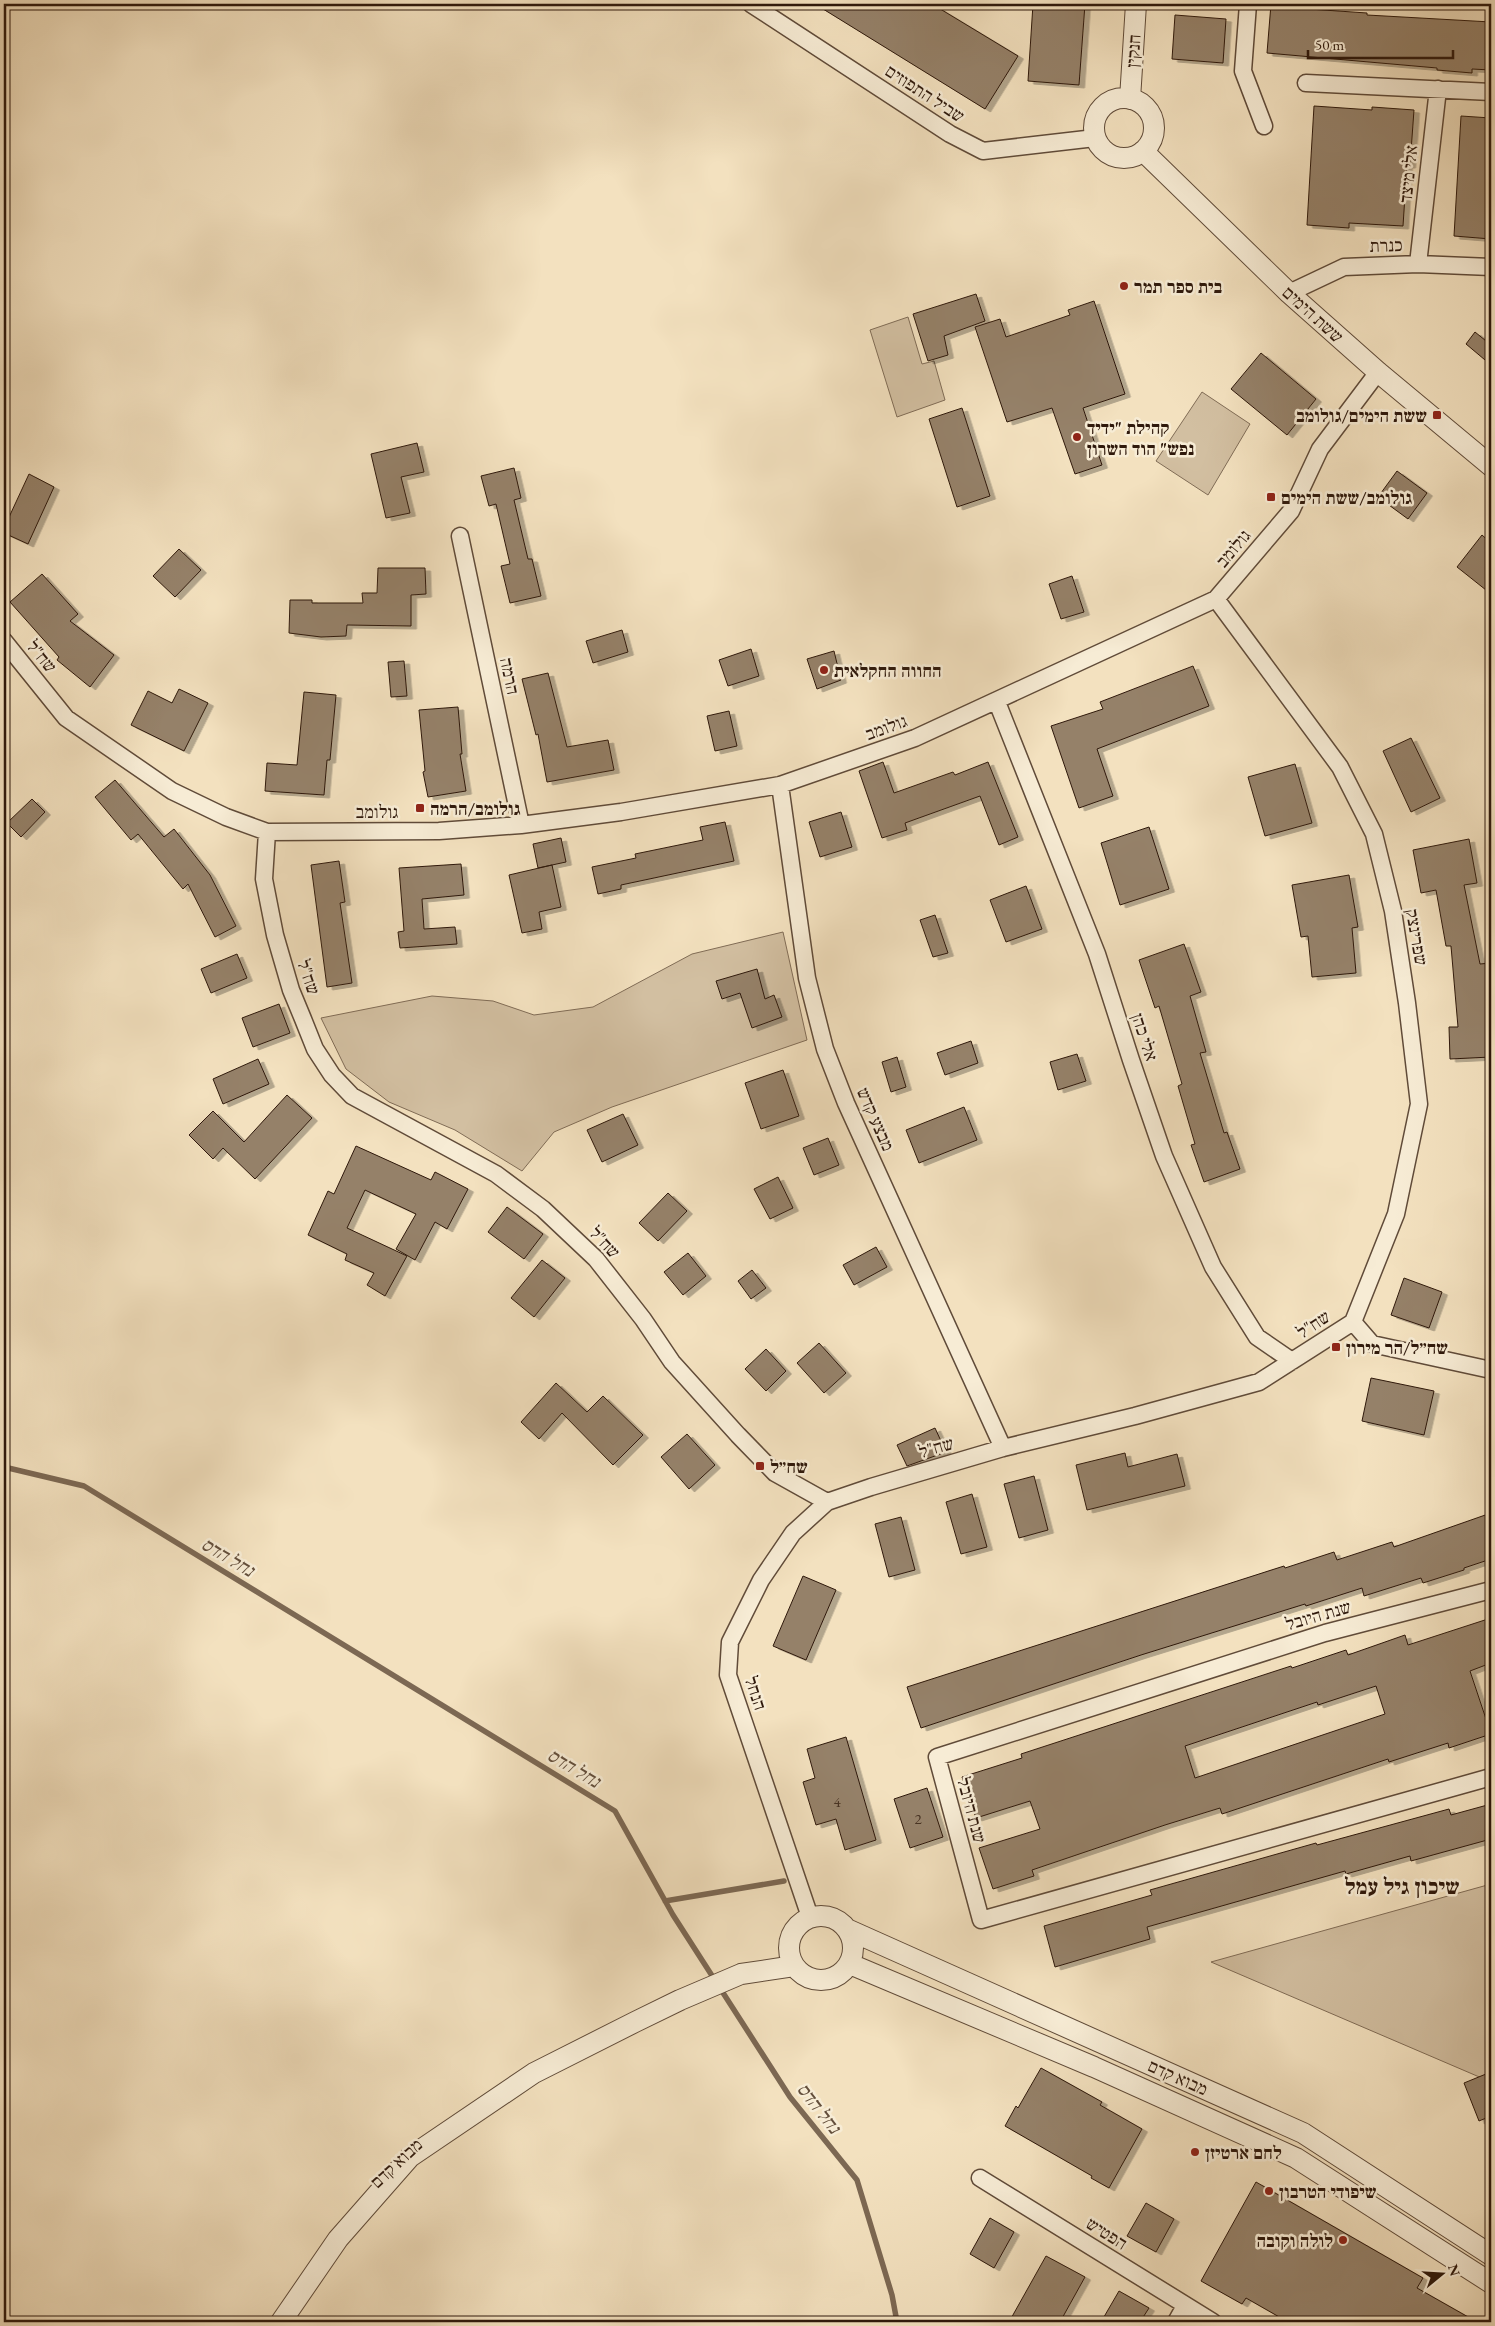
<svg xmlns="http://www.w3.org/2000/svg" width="1495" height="2326" font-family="'EB Garamond','Frank Ruhl Libre',serif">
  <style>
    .green { fill: #d2bfa1; stroke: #806c56 }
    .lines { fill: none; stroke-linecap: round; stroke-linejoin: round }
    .stream { stroke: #7c6853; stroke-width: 5.5 }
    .building { fill: #958169; stroke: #2f190c; fill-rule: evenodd; filter: url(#shadow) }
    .minor-casing { stroke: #604b39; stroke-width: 19 }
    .tertiary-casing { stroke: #604b39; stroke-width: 22 }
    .minor { stroke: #f7ecd5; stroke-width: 16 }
    .tertiary { stroke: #f7ecd5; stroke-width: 20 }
    .poi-dot { fill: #8f2418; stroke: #f7ecd5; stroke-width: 2 }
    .labels { text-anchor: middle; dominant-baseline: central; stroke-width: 5; stroke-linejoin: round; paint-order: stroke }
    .number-label { font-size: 15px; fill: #483323 }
    .street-label { font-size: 18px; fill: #2f190c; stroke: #f7ecd5 }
    .poi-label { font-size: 18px; font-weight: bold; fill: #2f190c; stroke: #f7ecd5; text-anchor: start }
    .water-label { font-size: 19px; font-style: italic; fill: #634e3b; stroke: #f7ecd5 }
    .district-label { font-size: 22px; font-weight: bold; fill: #2f190c; stroke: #f7ecd5 }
  </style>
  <defs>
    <filter id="shadow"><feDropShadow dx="5.5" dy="3" stdDeviation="0" flood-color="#0004"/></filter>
  </defs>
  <rect width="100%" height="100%" fill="#f3e1bf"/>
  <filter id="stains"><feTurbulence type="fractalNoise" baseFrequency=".004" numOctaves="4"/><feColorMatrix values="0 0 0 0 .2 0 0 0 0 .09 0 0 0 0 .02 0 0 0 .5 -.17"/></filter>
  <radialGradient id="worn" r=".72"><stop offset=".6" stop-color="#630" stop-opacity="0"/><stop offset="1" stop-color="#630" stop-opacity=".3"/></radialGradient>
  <!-- green -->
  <path class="green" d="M908,317L922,364L934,361L945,400L897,417L870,330Z
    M1202,392L1250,424L1208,495L1156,461Z
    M783,932L807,1040L612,1107L554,1132L522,1171L455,1130L389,1102L346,1069L321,1018L432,996L493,1001L534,1015L593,1007L692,954Z
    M1491,1884V2082L1211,1962Z"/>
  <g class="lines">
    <!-- stream -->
    <path class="stream" d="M4,1467L84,1486L615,1811L673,1915L790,2097L857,2180L892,2295L897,2322
      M665,1901L784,1881"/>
  </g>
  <!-- building -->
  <path class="building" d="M815,4H932L1018,56L985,109Z
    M1033,4H1085L1079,85L1028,81Z
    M1271,4L1309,6V9L1367,13V15L1491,22V70L1472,69V73L1437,70V68L1267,53Z
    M1175,15L1226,19L1223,63L1172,59Z
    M1314,106L1372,110V107L1414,110L1410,165H1407L1403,226L1349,223V228L1307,225Z
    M1461,116L1491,118V239L1454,236Z
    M976,294L985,321L944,336L948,355L928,361L913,314Z
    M1094,301L1125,394L1083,408L1102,465L1075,474L1052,408L1007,422L975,327L1000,319L1006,337L1070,315L1068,310Z
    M1475,332L1491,345V365L1466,344Z
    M1261,353L1316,399L1287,435L1231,389Z
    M962,408L990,496L957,507L929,419Z
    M417,443L424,472L401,477L410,513L386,518L371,454Z
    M514,468L521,498L514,500L528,559H532L541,596L510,603L501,566L510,564L496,504L489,506L481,476Z
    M1397,471L1427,493L1408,519L1378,497Z
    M29,474L54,487L28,544L4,533V528Z
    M1482,535L1491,543V594L1457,567Z
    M179,549L201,570L175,597L153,576Z
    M378,568H425L426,594L411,595V626L347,625L346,636L321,637L289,633L290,600H312V603H363L362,593H377Z
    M42,574L78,614L70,621L114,655L90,687L57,660L59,657L10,602Z
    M1072,576L1084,612L1061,619L1049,584Z
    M622,630L628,652L593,663L586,641Z
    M751,649L759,676L728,686L719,660Z
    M834,651L841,680L817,689L807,659Z
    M404,661L407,696L391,697L388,662Z
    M1193,666L1209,706L1097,749L1113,796L1079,808L1051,726L1103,709L1100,702Z
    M548,673L567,747L608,740L614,770L547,782L538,734L536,735L522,679Z
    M179,689L208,703L184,751L131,725L148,691L172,703Z
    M304,692L336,695L330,760H327L324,795L265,791L267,763L297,765Z
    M458,707L462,754H460L466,791L428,797L423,772L425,771L419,710Z
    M729,711L737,746L715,751L707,716Z
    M1411,738L1440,798L1411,812L1383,751Z
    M883,762L894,793L953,772L955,775L988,762L1018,837L999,845L980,796L905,823L907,830L882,838L859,771Z
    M1295,764L1312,823L1265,836L1248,777Z
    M115,780L164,837L174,829L210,875L236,926L215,937L188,884L183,889L138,834L131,840L95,797Z
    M32,799L45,812L21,837L7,823Z
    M841,812L852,847L820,857L809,822Z
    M725,822L734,861L621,885V889L598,894L592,867L636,858L635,854L703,840L700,827Z
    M1149,827L1169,889L1120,905L1101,843Z
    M561,838L566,862L538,868L533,844Z
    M1469,839L1477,883L1464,885L1480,964L1491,963V1057L1450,1059L1449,1027H1458L1451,946H1446L1436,890L1421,893L1413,850Z
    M339,861L345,902L340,903L352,983L327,987L311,865Z
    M461,864L464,895L422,899L424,929L455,927L457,944L400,948L398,932L404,931L399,868Z
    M552,865L561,907L539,912L542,929L522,933L509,875Z
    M1349,875L1358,927L1352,928L1356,973L1312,977L1308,936L1301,937L1292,885Z
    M1026,886L1042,929L1006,942L990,900Z
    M935,915L948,953L933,957L920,920Z
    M1184,944L1201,992L1190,996L1206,1052L1200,1053L1224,1133L1227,1132L1240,1169L1204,1182L1191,1145L1195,1144L1178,1086L1182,1084L1159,1006L1155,1008L1139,960Z
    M237,954L247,978L211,993L201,969Z
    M757,969L765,999L774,995L782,1017L752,1028L740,993L722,999L716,981Z
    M279,1004L290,1033L253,1047L242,1018Z
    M971,1041L978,1063L945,1075L937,1053Z
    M1077,1054L1086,1081L1058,1090L1050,1062Z
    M897,1057L906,1087L891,1092L882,1062Z
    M258,1059L269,1084L223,1104L213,1079Z
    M783,1070L799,1116L761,1129L745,1083Z
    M287,1095L312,1118L255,1179L223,1148L213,1159L189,1135L213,1111L244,1142Z
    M964,1107L977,1140L919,1163L906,1130Z
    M623,1114L638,1145L602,1162L587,1130Z
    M828,1138L839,1165L814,1175L803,1148Z
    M356,1146L431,1180L435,1172L468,1189L447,1229L435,1222L415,1260L396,1249L416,1214L365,1190L347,1228L407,1256L385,1296L367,1285L374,1273L345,1260L347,1254L308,1235L328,1191L334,1194Z
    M778,1177L793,1208L770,1219L754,1189Z
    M668,1193L687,1211L658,1241L639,1223Z
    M507,1207L543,1234L524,1259L488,1232Z
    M876,1247L887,1267L854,1285L843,1265Z
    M688,1253L706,1276L683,1295L664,1272Z
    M542,1260L565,1278L534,1317L511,1298Z
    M752,1270L766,1288L751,1299L738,1281Z
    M1404,1278L1442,1292L1429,1328L1391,1315Z
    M819,1343L846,1373L824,1393L797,1363Z
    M766,1349L786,1371L766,1391L745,1369Z
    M1371,1378L1434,1391L1424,1435L1362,1421Z
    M556,1383L587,1412L603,1396L643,1435L613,1465L562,1413L539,1439L521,1422Z
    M935,1428L946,1452L907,1466L897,1445Z
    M687,1434L715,1465L689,1489L661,1457Z
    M1125,1453L1128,1467L1177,1454L1185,1486L1087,1510L1076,1465Z
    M1034,1476L1048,1530L1019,1538L1004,1484Z
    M972,1494L987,1547L961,1554L946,1502Z
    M1491,1513V1559L1464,1568V1570L1423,1583L1421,1578L1364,1596L1362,1588L1306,1606L1305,1604L1141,1655L921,1728L907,1687L1284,1566L1285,1568L1334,1552L1337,1560L1392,1542L1394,1547Z
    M901,1517L915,1570L889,1577L875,1524Z
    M803,1576L836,1590L806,1660L773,1646Z
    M1491,1618V1663L1470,1671L1491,1734L1449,1748L1448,1743L1389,1762L1388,1759L1222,1814L1220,1808L1165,1825L1032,1870L1034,1876L993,1889L979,1848L1040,1829L1030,1801L976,1818L962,1777L1022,1758L1021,1754L1291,1666L1292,1668L1346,1650L1348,1655L1405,1635L1408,1645ZM1376,1686L1385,1714L1195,1778L1185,1746L1317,1702L1318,1705Z
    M846,1737L876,1840L845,1850L836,1819L816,1825L803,1782L815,1778L807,1749Z
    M927,1788L943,1837L910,1848L894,1799Z
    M1491,1804V1839L1411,1861L1410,1856L1346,1874L1345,1871L1204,1911L1147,1927L1150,1939L1055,1967L1044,1926L1152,1895L1150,1890L1316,1843L1317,1845L1449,1809L1451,1815Z
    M1041,2068L1102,2102L1100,2105L1142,2129L1109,2188L1091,2178L1092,2176L1005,2126L1016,2106L1018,2108Z
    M1486,2074L1491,2088V2116L1479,2121L1464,2083Z
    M1256,2182L1423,2278L1417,2288L1477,2322H1288L1246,2298L1242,2304L1201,2281Z
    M1146,2203L1174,2219L1156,2252L1127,2236Z
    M990,2218L1014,2232L994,2268L970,2254Z
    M1046,2256L1085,2277L1060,2322H1009Z
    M1119,2291L1149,2308L1140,2322H1101Z"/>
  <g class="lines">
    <!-- minor casing -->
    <g class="minor-casing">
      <path id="minor" d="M751,4L950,134L983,151L1095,138
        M1248,4L1243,71L1264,126
        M1306,83L1491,92
        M1418,264L1438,89
        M1289,293L1344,267L1418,264L1491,267
        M460,536L521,825
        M1216,599L1340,767L1374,834L1393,911L1407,1003L1419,1104L1396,1214L1353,1322
        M4,641L66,718L172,791L226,817L267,832L439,831L521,825L621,812L780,785L915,738L1216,599L1291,511L1320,449L1378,372
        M997,702L1097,954L1131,1060L1164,1156L1213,1267L1257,1337L1292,1361
        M780,785L807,978L825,1049L846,1103L1003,1448
        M267,832L264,879L275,935L291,990L303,1019L315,1049L332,1075L352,1096L496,1174L543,1209L596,1259L643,1319L672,1362L738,1435L775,1473L827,1502
        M1353,1322L1372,1344L1491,1370
        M1491,1590L1325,1633L937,1757L981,1920L1491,1777
        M810,1917L728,1675L730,1642L761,1580L793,1533L827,1502L871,1487L1003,1448L1135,1416L1259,1382L1353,1322
        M980,2178L1213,2322
        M1176,2322L1185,2306"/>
    </g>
    <!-- tertiary casing -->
    <g class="tertiary-casing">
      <path id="tertiary" d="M1094 128a30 30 0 1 1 60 0a30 30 0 1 1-60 0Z
        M1130,99L1136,4
        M1143,151L1289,293L1378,372L1491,466
        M789 1948a32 32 0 1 1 64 0a32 32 0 1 1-64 0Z
        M849,1930L1303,2133L1491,2255
        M850,1964L1094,2067L1296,2158L1491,2283
        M281,2322L338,2239L410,2157L534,2073L635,2022L680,2000L741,1974L794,1966"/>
    </g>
    <!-- minor -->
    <use href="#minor" class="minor"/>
    <!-- tertiary -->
    <use href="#tertiary" class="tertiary"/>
  </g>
  <!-- markers -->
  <g class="poi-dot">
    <circle cx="1124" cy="286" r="5"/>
    <rect x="1432" y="410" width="10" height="10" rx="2.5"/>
    <circle cx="1077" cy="437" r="5"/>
    <rect x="1266" y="492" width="10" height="10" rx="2.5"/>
    <circle cx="824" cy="670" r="5"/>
    <rect x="415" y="803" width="10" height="10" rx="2.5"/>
    <rect x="1331" y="1342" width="10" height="10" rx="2.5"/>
    <rect x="755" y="1461" width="10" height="10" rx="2.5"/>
    <circle cx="1195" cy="2152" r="5"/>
    <circle cx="1269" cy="2191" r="5"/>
    <circle cx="1343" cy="2240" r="5"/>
  </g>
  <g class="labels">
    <!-- number labels -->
    <g class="number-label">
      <text x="837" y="1801">4</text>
      <text x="918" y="1818">2</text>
    </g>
    <!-- street labels -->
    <g class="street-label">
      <text transform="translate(1133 51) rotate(-86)">חנקין</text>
      <text transform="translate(925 93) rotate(33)">שביל התפוזים</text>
      <text transform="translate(1408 174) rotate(-84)">אלי מיצד</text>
      <text transform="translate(1386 245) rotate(-2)">כנרת</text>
      <text transform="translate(1313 314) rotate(42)">ששת הימים</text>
      <text transform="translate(1233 548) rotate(-50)">גולומב</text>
      <text transform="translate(42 656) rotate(51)">שח"ל</text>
      <text transform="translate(510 676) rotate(78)">הרמה</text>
      <text transform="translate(886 727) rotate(-20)">גולומב</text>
      <text x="377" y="811">גולומב</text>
      <text transform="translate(1417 937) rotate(80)">שפרינצק</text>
      <text transform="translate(309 977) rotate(71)">שח"ל</text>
      <text transform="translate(1145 1037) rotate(72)">אלי כהן</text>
      <text transform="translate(876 1119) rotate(66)">מבצע קדש</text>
      <text transform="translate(605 1242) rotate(47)">שח"ל</text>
      <text transform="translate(1313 1324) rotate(-33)">שח"ל</text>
      <text transform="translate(936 1447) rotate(-16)">שח"ל</text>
      <text transform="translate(1318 1615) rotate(-16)">שנת היובל</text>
      <text transform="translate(756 1693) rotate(72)">הנחל</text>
      <text transform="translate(972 1810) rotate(75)">שנת היובל</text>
      <text transform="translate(1178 2077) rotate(24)">מבוא קדם</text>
      <text transform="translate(396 2163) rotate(-43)">מבוא קדם</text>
      <text transform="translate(1107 2233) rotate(32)">הפטיש</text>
    </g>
    <!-- poi labels -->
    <g class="poi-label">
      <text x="1134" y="286">בית ספר תמר</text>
      <text x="1427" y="415" text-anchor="end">ששת הימים/גולומב</text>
      <text x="1087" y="427">קהילת "ידיד<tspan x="1087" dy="21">נפש" הוד השרון</tspan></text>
      <text x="1281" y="497">גולומב/ששת הימים</text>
      <text x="834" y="670">החווה החקלאית</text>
      <text x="430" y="808">גולומב/הרמה</text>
      <text x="1346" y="1347">שח״ל/הר מירון</text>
      <text x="770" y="1466">שח״ל</text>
      <text x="1205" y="2152">לחם ארטיזן</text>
      <text x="1279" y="2191">שיפודי הטרבון</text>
      <text x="1333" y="2240" text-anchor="end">לולה וקובה</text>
    </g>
    <!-- water labels -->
    <g class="water-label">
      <text transform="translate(228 1557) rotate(31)">נחל הדס</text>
      <text transform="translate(574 1768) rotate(31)">נחל הדס</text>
      <text transform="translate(819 2108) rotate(52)">נחל הדס</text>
    </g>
    <!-- district labels -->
    <g class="district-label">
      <text x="1402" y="1886">שיכון גיל עמל</text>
    </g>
  </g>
  <!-- margin -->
  <rect width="1495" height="2326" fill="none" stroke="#f3e1bf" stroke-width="20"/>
  <rect x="5" y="5" width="1485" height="2316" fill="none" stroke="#2f190c" stroke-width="2.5"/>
  <rect x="10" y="10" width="1475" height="2306" fill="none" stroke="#2f190c"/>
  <!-- north arrow -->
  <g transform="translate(1442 2274) rotate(72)" stroke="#f7ecd5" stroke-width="4" paint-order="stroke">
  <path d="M0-4L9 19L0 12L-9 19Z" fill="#2f190c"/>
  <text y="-8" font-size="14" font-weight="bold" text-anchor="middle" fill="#2f190c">N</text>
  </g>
  <!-- scale -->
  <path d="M1308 50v8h145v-8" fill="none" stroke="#2f190c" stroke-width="2.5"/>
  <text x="1315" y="50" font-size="15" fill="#2f190c" stroke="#f7ecd5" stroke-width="4" paint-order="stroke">50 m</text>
  <rect width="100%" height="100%" filter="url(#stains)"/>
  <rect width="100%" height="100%" fill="url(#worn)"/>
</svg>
